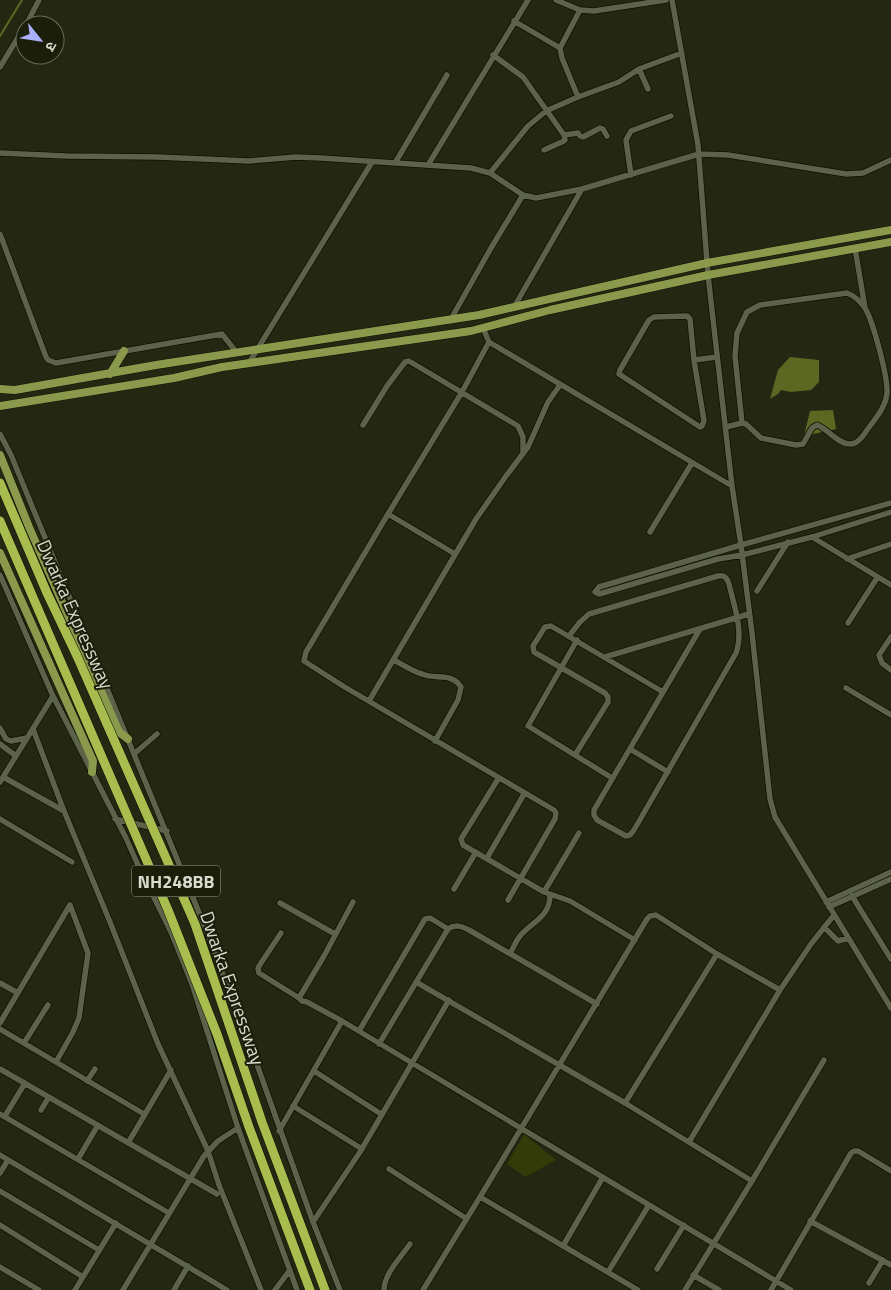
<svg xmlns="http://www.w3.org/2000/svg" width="891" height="1290" font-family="'Titillium Web','Noto Sans Devanagari',sans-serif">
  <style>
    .green { fill: #333b08 }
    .water { fill: #5c6821 }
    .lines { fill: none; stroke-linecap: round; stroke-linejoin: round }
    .stream { stroke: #5c6821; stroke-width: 2 }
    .minor-casing { stroke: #0d1101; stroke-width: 7 }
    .major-casing { stroke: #0d1101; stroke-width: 9 }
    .minor { stroke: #5d634b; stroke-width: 5.5 }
    .major { stroke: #8a994c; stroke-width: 8 }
    .highway-bridge-casing { stroke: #0d1101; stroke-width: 10; stroke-linecap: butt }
    .highway-bridge { stroke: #a8bd4d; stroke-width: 9 }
    .labels { text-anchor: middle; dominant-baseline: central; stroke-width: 4; stroke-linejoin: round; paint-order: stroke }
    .shield { fill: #1b1f0a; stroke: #9fa393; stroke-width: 1 }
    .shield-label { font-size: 18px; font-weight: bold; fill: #d8dbce }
    .street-label { font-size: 19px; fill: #d8dbce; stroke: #1b1f0a }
  </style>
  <rect width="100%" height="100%" fill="#242813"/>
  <!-- green -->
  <path class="green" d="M524,1134L556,1160L525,1177L507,1164Z"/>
  <!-- water -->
  <path class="water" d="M790,357L819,360V382L811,390L791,392L781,390L778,394L770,399L778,370Z
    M833,410L836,429L804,436L810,411Z"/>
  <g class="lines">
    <!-- stream -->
    <path class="stream" d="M0,36L22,0"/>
    <!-- minor casing -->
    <g class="minor-casing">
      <path id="minor" d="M556,0L580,10L594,11L666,0
        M672,0L698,145L708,275L732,486L741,545L752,633L770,799L775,817L891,1008
        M514,21L560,48
        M26,25L39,0
        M493,55L523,77L564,135L565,140L564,141L544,150
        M0,67L25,26
        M639,69L648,89
        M578,97L562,58L560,48L580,10
        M564,135L578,133L580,136L583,137L600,128L603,129L607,136
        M0,153L66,156L157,157L249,161L296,157L321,158L471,168L490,173L523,195L536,198L582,189L699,154L728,155L846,174L863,173L891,160
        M395,163L447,75
        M428,165L528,0
        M490,173L528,126L546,111L578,97L619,82L639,69L682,53
        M631,175L626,140L631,131L671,116
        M0,234L46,357L48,360L56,363L222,334L237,353
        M855,248L865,308
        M514,307L582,189
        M451,319L491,248L523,195
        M483,328L489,342L732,486
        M694,360L690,319L687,316L654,317L649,320L620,370L619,374L700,427L702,426L704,421L694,360L717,357
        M249,363L372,162
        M363,425L387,386L405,362L409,361L518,426L523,437V454
        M726,427L742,423L746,424L761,438L796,445L803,444L812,428L817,425C828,429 838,444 850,444C858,444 863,436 867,430C875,419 886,407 887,393C888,377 873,321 865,308C860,301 855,296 847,293L760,305L747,312L737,333L735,356L742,423
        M0,434L11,455L205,927L254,1056L313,1222L340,1290
        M891,503L741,545L599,587L595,592L599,594L718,559L742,555L812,537L891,512
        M388,514L306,652L304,661L343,686L554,810L556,813L555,819L508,900
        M650,532L692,463
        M812,537L891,585
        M455,554L388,514L462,392L489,342
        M847,559L891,544
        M0,575L53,696L126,838L138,865L171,932L192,984L238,1128L297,1290
        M757,591L788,542
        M848,623L877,578
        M569,636L580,622L589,614L718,576C725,575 727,578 729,584C734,606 744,632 736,653L634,830L630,835L626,836L597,820L594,815V810L700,629
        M891,637L879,655L882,663L891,670
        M577,640L528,726L612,778
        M605,657L749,614
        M394,660C403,665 412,671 422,674C436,680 452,672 461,687L458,700L435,741
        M846,688L891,715
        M369,701L476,519L506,476L528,447L548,402L560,385
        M0,728L6,739L11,741L27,738
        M33,729L64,811L110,922L158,1044L208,1151L219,1185L261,1290
        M0,744L16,756
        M630,749L668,772
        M134,754L157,734
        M575,755L608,702V697L605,693L534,652L533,646L545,627L551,626L663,692
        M3,777L64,811
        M498,779L461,839L463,845L544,892L570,901L635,940
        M0,782L53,696
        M0,819L72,862
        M115,819L167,831
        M487,858L524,794
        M454,889L476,852
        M544,892L579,833
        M852,896L891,959
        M826,902L891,872
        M280,903L335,934
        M829,907L891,879
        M824,927L838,941L848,938
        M281,933L259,966L258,969L259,973L299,998L302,1001L307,1002L342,1021L791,1290
        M510,954C513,948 516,941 520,936C532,922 551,916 550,894
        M416,982L625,1103L752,1181
        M0,983L18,993
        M780,990L811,944L834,915
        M299,998L324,956L353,902
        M0,1023L70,905
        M0,1029L144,1114
        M359,1031L425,919L430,918L448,929
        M24,1043L48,1005
        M379,1044L448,929C455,924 461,926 469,930L597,1004
        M56,1062L73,1032L79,1018L88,953L70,905
        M0,1069L217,1194
        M314,1071L381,1114
        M87,1081L95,1069
        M625,1103L717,954
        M293,1106L362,1149
        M41,1110L49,1097
        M0,1114L169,1213
        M5,1116L25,1083
        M279,1131L342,1021
        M128,1143L171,1070
        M0,1155L227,1290
        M78,1159L98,1125
        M389,1169L467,1219
        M0,1173L8,1160
        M0,1191L99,1250
        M480,1197L647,919L650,916L656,915L717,954L780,990L689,1142
        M810,1221L891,1265
        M313,1222L360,1152L449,1000
        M0,1225L83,1277
        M563,1246L603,1177
        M0,1267L39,1290
        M657,1269L684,1225
        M608,1272L649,1205
        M693,1275L719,1290
        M869,1283L883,1260
        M75,1290L116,1223
        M123,1290L204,1156L218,1141L238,1128
        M174,1290L188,1266
        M275,1290L290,1270
        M384,1290C384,1274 401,1257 410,1244
        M423,1290L480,1197L638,1290
        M685,1290L752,1181L824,1060
        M771,1290L851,1153L854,1151H858L891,1171"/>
    </g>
    <!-- major casing -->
    <g class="major-casing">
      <path id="major" d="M110,374L124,351
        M0,389L15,390L156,365L479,315L707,263L891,230
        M0,406L174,378L222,367L471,331L550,310L708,275L891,242
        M0,455L29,527L119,732L128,739
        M0,553L93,761L92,772"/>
    </g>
    <!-- minor -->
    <use href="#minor" class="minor"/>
    <!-- major -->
    <use href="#major" class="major"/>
    <!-- highway-bridge casing -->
    <g class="highway-bridge-casing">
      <path id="highway-bridge" d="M0,483L47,593L77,656L195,924L262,1122L325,1290
        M0,521L168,910L217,1034L249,1127L310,1290"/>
    </g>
    <!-- highway-bridge -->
    <use href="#highway-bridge" class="highway-bridge"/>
  </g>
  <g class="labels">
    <!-- shield labels -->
    <rect class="shield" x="132" y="865.5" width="88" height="31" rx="4"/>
    <g class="shield-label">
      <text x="176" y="881">NH248BB</text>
    </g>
    <!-- street labels -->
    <g class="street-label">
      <text transform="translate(76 614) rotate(66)">Dwarka Expressway</text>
      <text transform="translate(233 988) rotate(71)">Dwarka Expressway</text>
    </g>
  </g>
  <!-- north arrow -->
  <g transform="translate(40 40) rotate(120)"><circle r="24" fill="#1b1f0a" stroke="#676a58"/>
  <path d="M0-4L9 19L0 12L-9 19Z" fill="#aab0fb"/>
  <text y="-8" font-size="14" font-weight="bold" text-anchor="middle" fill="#d8dbce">उ</text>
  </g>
</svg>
